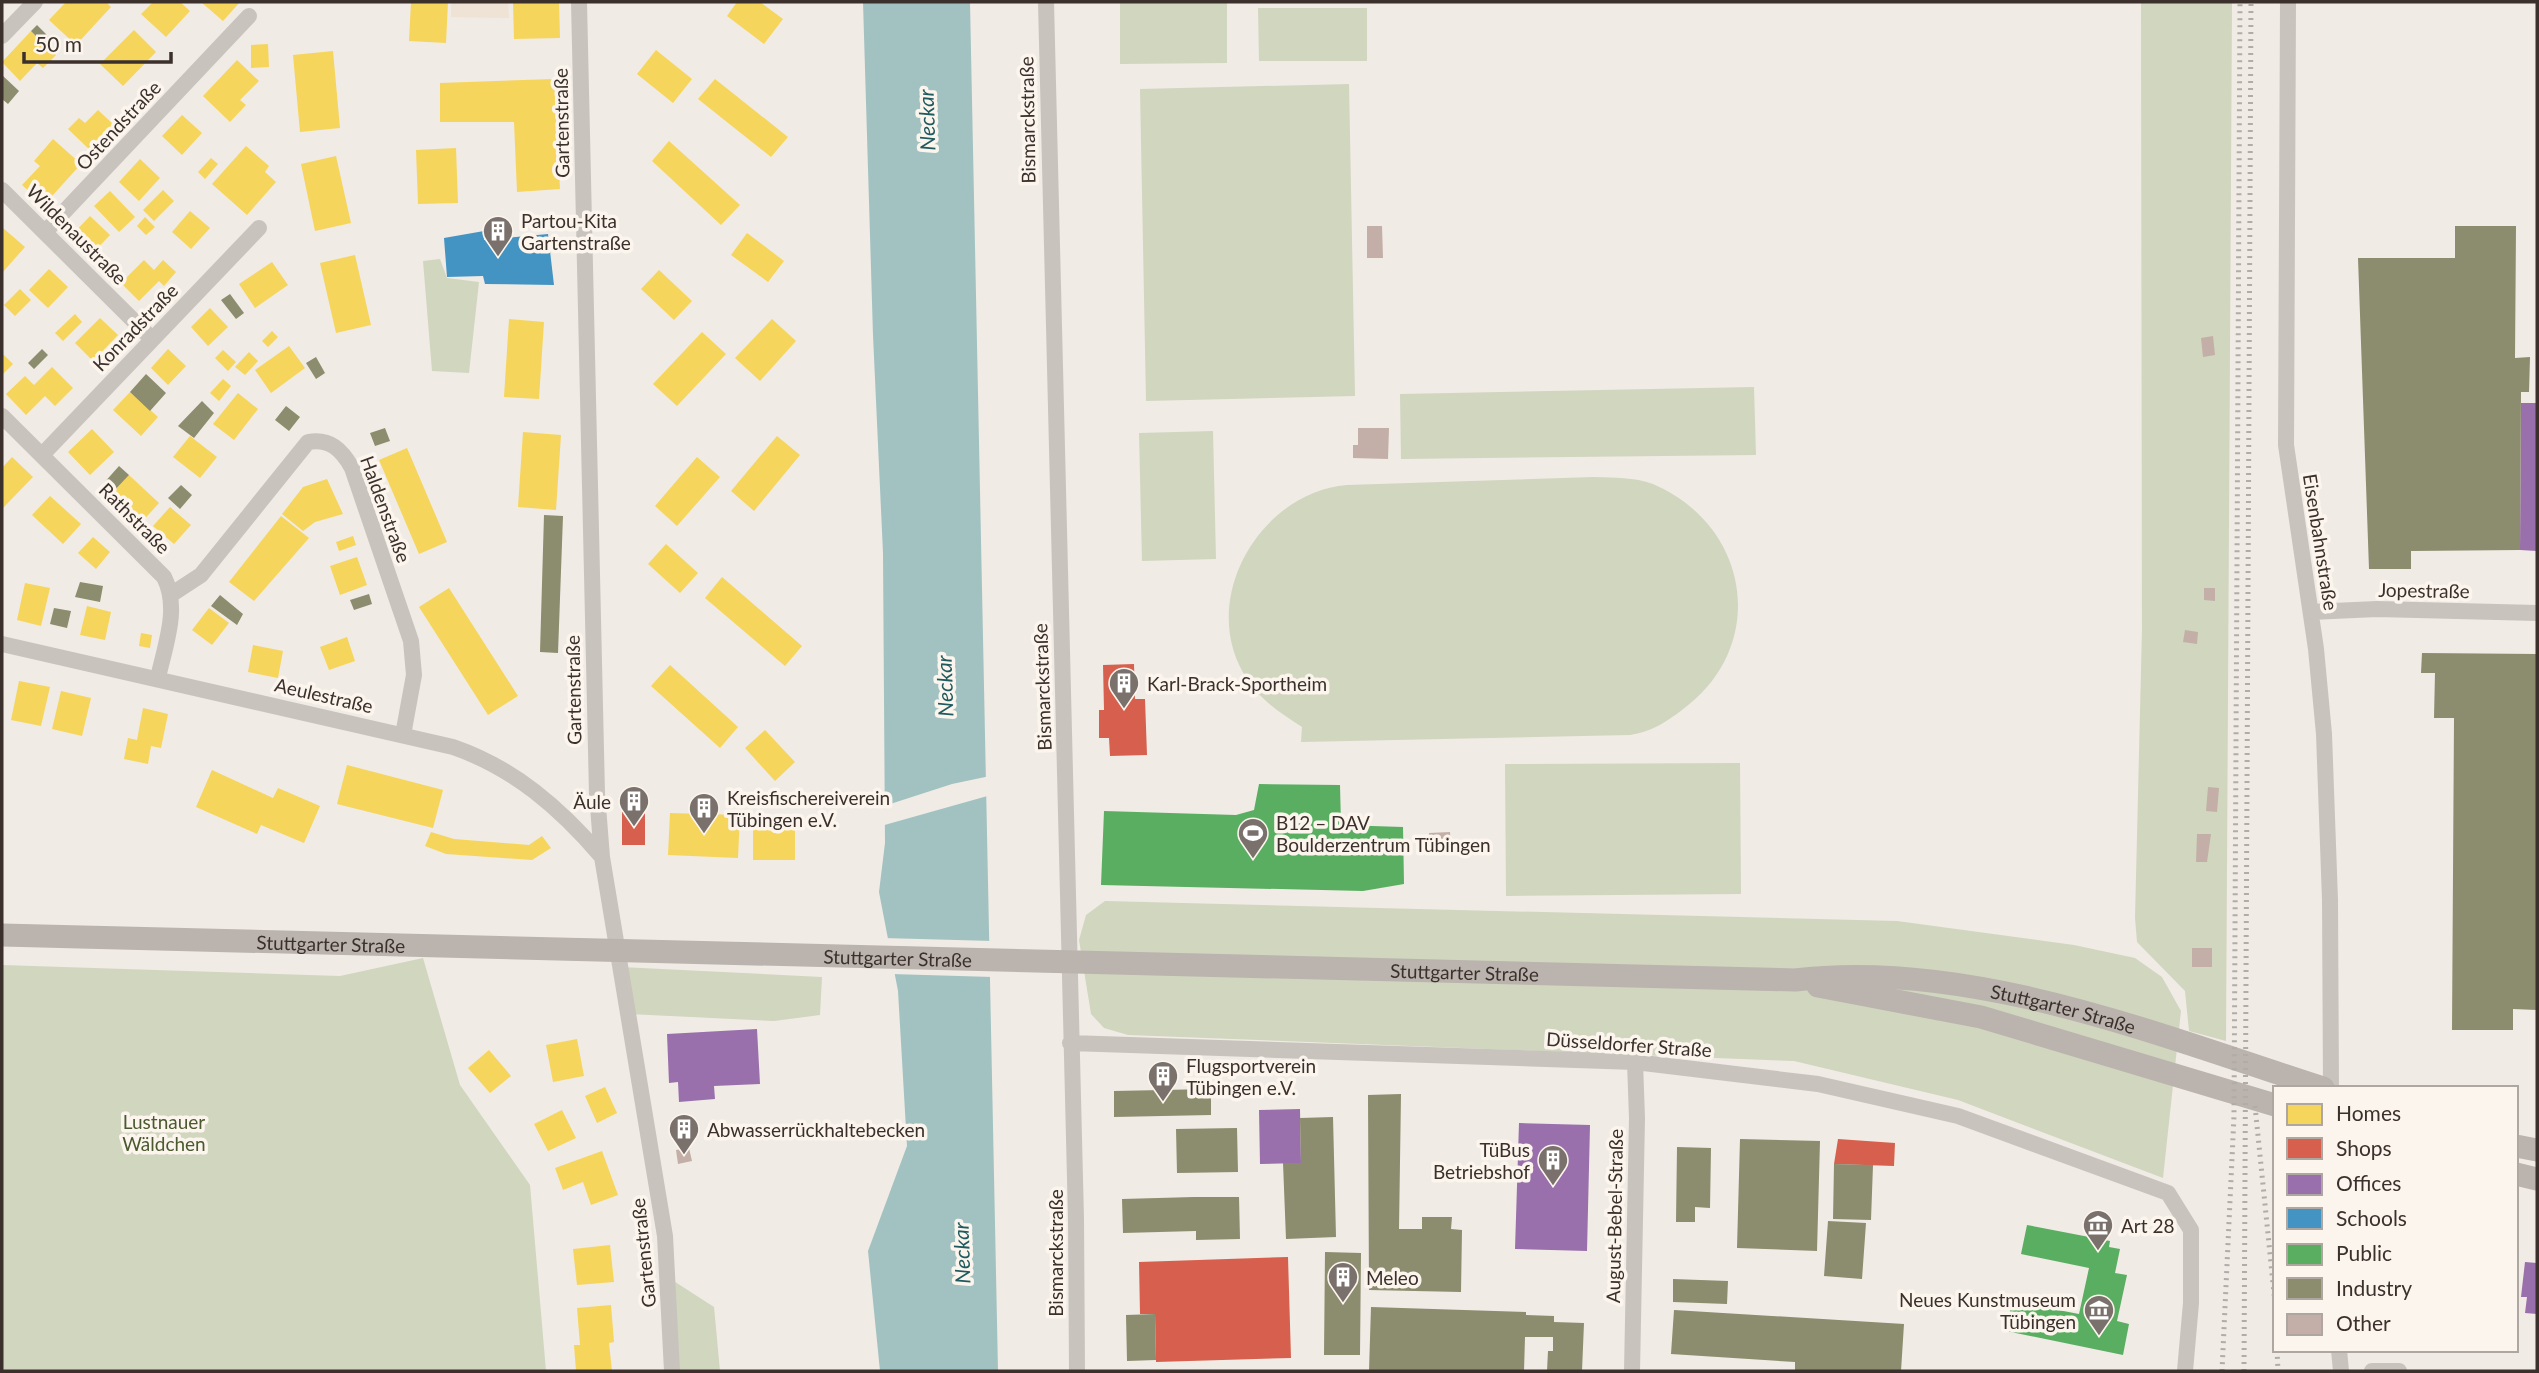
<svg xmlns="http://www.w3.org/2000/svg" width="2539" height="1373" font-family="Lato,sans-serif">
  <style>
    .green { fill: #d1d6bf }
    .plaza { fill: #eee3d5 }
    .water { fill: #a1c2c1 }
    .pier { fill: #f0ebe5 }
    .homes { fill: #f6d55c }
    .shops { fill: #d6604d }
    .offices { fill: #9970ab }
    .schools { fill: #4393c3 }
    .public { fill: #5aae61 }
    .industry { fill: #8c8c6e }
    .building { fill: #c3afa7 }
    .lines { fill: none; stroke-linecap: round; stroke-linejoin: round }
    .street { stroke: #c9c3be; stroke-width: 16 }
    .secondary { stroke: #bab3ae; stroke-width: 23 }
    .rail { stroke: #b1aca8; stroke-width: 5; stroke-dasharray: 2 5; stroke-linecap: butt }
    .labels { text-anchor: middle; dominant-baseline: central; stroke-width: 7; stroke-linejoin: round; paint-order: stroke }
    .street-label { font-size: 19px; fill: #3b302b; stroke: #fbf5ee }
    .poi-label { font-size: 19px; fill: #3b302b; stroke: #fbf5ee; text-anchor: start }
    .park-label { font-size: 19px; fill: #4a5a2e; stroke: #fbf5ee }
    .water-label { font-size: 21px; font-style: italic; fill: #1f5a5e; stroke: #fbf5ee }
  </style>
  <rect width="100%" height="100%" fill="#f0ebe5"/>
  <!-- green -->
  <path class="green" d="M1120,2H1227V63L1120,64Z
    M2141,2H2232L2226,1041L2189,1031L2185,991L2137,942L2135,918L2142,630Z
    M1258,8H1367V61H1259Z
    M1349,84L1355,396L1146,401L1140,89Z
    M440,259L447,278L479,282L469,373L432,371L423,261Z
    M1754,387L1756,455L1401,459L1400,394Z
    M1213,431L1216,559L1142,561L1139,433Z
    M1594,477C1614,478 1634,477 1653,484C1751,526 1769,647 1682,710C1666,722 1651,732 1630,735L1301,742L1302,727C1282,714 1263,702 1249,682C1194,604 1259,492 1347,485Z
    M1740,763L1741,894L1506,896L1505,764Z
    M1105,901L1897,921L2074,945L2135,958L2162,977L2181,1011L2163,1178L1958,1100L1794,1061L1128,1035L1104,1028L1091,1014L1079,940L1086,915Z
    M423,958L460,1085L530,1185L546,1371H2V965L340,976Z
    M621,967L822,977L820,1015L774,1021L629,1014Z
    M669,1278L714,1307L720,1371H672Z"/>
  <!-- plaza -->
  <path class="plaza" d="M451,2H508L509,18L451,17Z"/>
  <!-- water -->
  <path class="water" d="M863,2H970L998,1371H880L868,1251L907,1146L898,991L879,892L885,843L883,553L873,335Z"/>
  <!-- pier -->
  <path class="pier" d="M990,776L991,795L881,826V807L952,784Z
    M883,938L993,941V977L891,974Z"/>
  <!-- homes -->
  <path class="homes" d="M66,2H106L111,7L76,45L49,20Z
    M153,2H180L190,11L166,37L141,14Z
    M201,2H240L223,21Z
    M411,2H448L446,43L409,41Z
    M513,2H559L560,38L514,39Z
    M737,2H760L783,19L764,44L727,16Z
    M134,30L156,52L123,86L100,64Z
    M31,31L56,55L43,68L37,63L20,81L2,62Z
    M268,44L269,67L251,68V45Z
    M656,50L692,79L673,103L637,74Z
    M333,51L340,128L300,132L293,55Z
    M237,60L259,81L240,100L246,105L230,122L203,96Z
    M554,79L560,189L517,192L514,122H440V83Z
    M715,79L788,137L771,157L698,99Z
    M98,110L115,126L92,152L68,129L79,118L85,123Z
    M182,115L202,133L182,155L162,136Z
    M53,139L81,164L44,205L22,185L40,166L34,161Z
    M669,141L740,205L721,225L652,161Z
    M246,146L269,166L265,172L276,182L247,215L212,184Z
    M456,148L458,203L418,204L416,150Z
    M336,156L351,223L315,231L301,164Z
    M211,158L218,164L205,179L198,172Z
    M140,159L160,178L139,201L119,182Z
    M163,190L174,201L154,221L143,210Z
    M110,191L135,217L119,232L94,206Z
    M190,211L210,228L191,249L172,232Z
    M90,216L110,235L91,255L71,236Z
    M145,217L155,227L146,235L137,226Z
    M3,228L25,247L2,273V230Z
    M747,233L784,261L768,282L731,255Z
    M355,255L371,325L336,333L320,263Z
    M144,260L154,270L163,260L176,272L164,286L159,281L139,301L121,283Z
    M272,262L288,285L255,308L239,284Z
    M49,269L68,287L48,308L29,290Z
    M659,270L692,301L674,320L641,289Z
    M20,289L31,300L15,316L4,305Z
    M210,308L228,327L208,346L191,327Z
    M75,314L82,322L63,341L55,333Z
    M100,318L118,335L93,361L75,343Z
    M509,319L544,322L539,399L504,397Z
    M772,319L796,341L760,381L735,358Z
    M272,331L278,337L268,347L262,341Z
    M702,332L726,354L677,406L653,384Z
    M289,346L305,368L271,393L255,370Z
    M168,349L186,366L168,385L151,368Z
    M223,350L236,362L228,371L215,358Z
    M249,352L258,361L245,375L235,367Z
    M2,353L13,364L2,375Z
    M52,367L73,388L55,406L45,396L26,415L6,394L25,376L34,385Z
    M223,379L231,386L219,401L210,393Z
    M130,392L158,417L141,436L113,410Z
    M238,393L258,409L234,440L213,424Z
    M92,429L114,452L90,475L68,452Z
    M523,432L561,435L556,510L518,507Z
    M190,436L217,457L200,478L173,457Z
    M777,436L800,455L754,511L731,491Z
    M407,448L447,542L419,554L379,460Z
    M12,457L33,477L2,509V468Z
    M697,457L720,477L677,526L655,506Z
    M129,475L159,503L140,524L110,495Z
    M327,479L343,514L315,522L303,531L282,514L303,487Z
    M50,496L81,524L63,544L32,515Z
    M170,507L191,525L174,544L153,526Z
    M281,516L309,538L254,601L229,582Z
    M353,536L356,545L339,551L336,542Z
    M93,537L110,552L96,569L78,553Z
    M666,544L698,573L680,593L648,564Z
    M357,557L367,585L340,595L330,566Z
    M722,577L802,646L785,666L705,598Z
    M25,583L50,588L41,626L17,620Z
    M449,588L518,696L488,715L419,607Z
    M87,606L111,612L105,640L80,635Z
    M209,608L229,623L212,645L192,630Z
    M141,633L152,635L150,648L139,646Z
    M347,637L355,661L329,670L320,647Z
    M253,645L283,651L278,678L248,672Z
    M670,665L738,727L720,748L651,686Z
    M19,681L50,687L41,726L11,720Z
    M61,691L91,698L82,736L52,729Z
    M143,708L168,714L161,748L151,746L148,764L124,759L128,738L137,740Z
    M765,730L795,762L775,781L745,748Z
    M347,765L443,790L433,828L337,804Z
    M212,770L273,798L278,788L320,806L304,843L261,825L257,834L196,807Z
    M670,813L740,815L738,858L668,855Z
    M753,821H795V860H753Z
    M431,832L454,839L529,845L542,836L551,848L532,860L446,854L425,846Z
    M577,1039L584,1076L553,1082L546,1045Z
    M489,1050L511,1076L490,1093L468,1068Z
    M605,1087L617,1113L597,1123L585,1096Z
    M562,1110L576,1138L548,1151L534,1124Z
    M602,1151L618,1195L591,1205L583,1182L563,1190L555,1168Z
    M610,1245L614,1282L577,1285L573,1249Z
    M611,1305L614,1342L609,1343L612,1371H576L574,1345H580L577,1308Z"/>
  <!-- shops -->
  <path class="shops" d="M1134,664L1135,699H1145L1147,755L1110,756L1109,738H1099V710H1104L1103,665Z
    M622,812H645V845H622Z
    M1838,1139L1895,1143L1894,1166L1834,1164Z
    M1288,1257L1291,1358L1156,1362L1155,1314H1140L1139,1262Z"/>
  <!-- offices -->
  <path class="offices" d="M2521,403H2537V551L2520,550Z
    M757,1029L760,1084L714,1086L715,1099L679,1102L678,1082L669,1083L667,1034Z
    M1300,1109L1301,1163L1260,1164L1259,1110Z
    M1519,1123L1590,1125L1587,1251L1515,1249Z
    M2525,1262L2537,1263V1314L2525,1313L2527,1297H2521Z"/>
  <!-- schools -->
  <path class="schools" d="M484,231V240L548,234L554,285L485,284L483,276L447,277L444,238Z"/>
  <!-- public -->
  <path class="public" d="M1259,784L1340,785L1341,825L1403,827L1404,884L1363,891L1101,885L1104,811L1236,815L1254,810Z
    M2027,1225L2110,1241L2109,1247L2120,1249L2115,1273L2127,1275L2117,1321L2129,1324L2123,1355L2006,1331L2012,1301L2079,1314L2089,1268L2021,1254Z"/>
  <!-- industry -->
  <path class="industry" d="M37,25L50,38L44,44L31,31Z
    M2,75L19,91L8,104L2,99Z
    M2455,226H2516L2515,358L2530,357L2529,392H2521L2520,550L2411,551V569H2369L2358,258H2455Z
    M230,294L244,313L236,319L221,300Z
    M42,349L48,355L34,369L28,363Z
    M316,357L325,373L316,379L306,363Z
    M146,374L166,393L150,411L130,392Z
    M202,401L214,413L194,438L178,426Z
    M286,406L300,417L289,431L275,420Z
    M385,428L390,441L375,446L370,433Z
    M119,466L129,475L112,493L103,484Z
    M181,485L192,495L180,509L168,498Z
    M544,515L563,516L558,653L540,652Z
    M80,582L103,586L100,602L75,597Z
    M369,594L372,604L354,610L350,600Z
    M220,595L243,614L237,625L211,606Z
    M54,608L71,611L67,628L50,624Z
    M2422,653L2537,654V1010L2513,1009V1030H2452L2454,718H2434L2435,673H2421Z
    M1211,1089V1115L1114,1117V1091Z
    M1401,1094L1399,1229H1422V1217H1452L1451,1229L1462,1230L1461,1292L1369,1290L1368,1095Z
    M1333,1117L1336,1237L1286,1239L1283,1163H1301L1300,1118Z
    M1237,1128L1238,1172L1177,1173L1176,1129Z
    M1740,1139L1820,1141L1817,1251L1737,1248Z
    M1677,1147L1711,1148L1710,1208L1695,1207V1222H1676Z
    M1834,1164L1873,1165L1871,1220L1833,1219Z
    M1194,1197H1239L1240,1239L1196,1240V1231L1123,1233L1122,1199Z
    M1828,1221L1866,1223L1862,1279L1824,1276Z
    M1325,1252L1361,1253L1360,1355H1324Z
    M1673,1279L1728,1281L1727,1304L1673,1302Z
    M1371,1307L1526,1312V1315L1554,1316V1322L1584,1323L1582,1371H1547L1548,1351H1553V1337H1525L1524,1371H1369Z
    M1674,1310L1904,1324L1901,1371H1795V1362L1671,1354Z
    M1155,1314L1156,1360L1127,1361L1126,1315Z"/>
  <!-- building -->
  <path class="building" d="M1367,226H1382L1383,258H1367Z
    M2213,336L2215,355L2203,357L2201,338Z
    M1358,428H1389L1388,459L1353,458V445H1358Z
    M2204,588H2215V601L2204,600Z
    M2185,630L2198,632L2197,644L2183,642Z
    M2208,787L2219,788L2217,812L2206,811Z
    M1450,832L1451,849L1430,850L1429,833Z
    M2197,834H2211L2207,862H2196Z
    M2192,948H2212V967H2192Z
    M689,1148L692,1161L678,1164L676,1150Z"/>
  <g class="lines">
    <!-- street -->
    <path class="street" d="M579,2L597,794L602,857L665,1236L672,1371
      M1046,2L1076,1219L1077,1371
      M2288,2L2286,445L2316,649L2324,734L2330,900L2331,1088
      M2,36L35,2
      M2,190L152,339
      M45,232L249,16
      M2,416L164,577C180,608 165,645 158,678
      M42,455L259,228
      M172,594L201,575L308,442C330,438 342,450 352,468L411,641L414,675L403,735
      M2311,612L2377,609L2537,613
      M2,644L453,747C514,768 560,808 602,857
      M1070,1043L1635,1062L1818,1084L1958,1116L2168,1193L2191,1230V1303L2185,1371
      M2339,1350L2341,1371
      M1632,1371L1637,1118L1635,1062
      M2372,1371H2399"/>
    <!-- secondary -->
    <g class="secondary">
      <path id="s1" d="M2,935L1795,980C1970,959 2158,1035 2323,1088"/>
      <path d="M1818,986L1981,1017L2275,1105"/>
      <path d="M2516,1146L2537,1150"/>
      <path d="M2516,1174L2537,1179"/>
    </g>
    <!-- rail -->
    <path class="rail" d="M2255,1106L2275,1303
      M2277,1350L2278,1371
      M2222,1371L2234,1116L2240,2
      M2244,1371L2251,2"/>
  </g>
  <!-- icons -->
  <defs>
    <g id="building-pin" transform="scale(1.575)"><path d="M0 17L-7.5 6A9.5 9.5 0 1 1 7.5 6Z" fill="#7a716c" stroke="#fbf5ee"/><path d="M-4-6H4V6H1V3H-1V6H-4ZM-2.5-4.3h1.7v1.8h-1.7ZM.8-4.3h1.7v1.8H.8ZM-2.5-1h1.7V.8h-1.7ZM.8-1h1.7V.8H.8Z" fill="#fff"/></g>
    <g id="stadium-pin" transform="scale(1.575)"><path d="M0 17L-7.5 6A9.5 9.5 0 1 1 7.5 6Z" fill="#7a716c" stroke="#fbf5ee"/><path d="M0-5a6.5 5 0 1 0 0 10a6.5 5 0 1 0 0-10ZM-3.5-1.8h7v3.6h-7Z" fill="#fff"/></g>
    <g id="museum-pin" transform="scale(1.575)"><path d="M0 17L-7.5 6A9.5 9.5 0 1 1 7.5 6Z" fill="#7a716c" stroke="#fbf5ee"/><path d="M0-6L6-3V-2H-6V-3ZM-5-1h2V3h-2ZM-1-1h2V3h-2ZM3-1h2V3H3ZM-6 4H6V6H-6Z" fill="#fff"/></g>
  </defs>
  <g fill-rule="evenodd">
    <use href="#building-pin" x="498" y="231"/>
    <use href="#building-pin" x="1124" y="683"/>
    <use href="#building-pin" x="634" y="801"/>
    <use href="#building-pin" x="704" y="808"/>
    <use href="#stadium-pin" x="1253" y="833"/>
    <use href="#building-pin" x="1163" y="1076"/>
    <use href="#building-pin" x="684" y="1129"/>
    <use href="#building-pin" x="1553" y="1160"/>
    <use href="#museum-pin" x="2098" y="1225"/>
    <use href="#building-pin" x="1343" y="1277"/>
    <use href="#museum-pin" x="2099" y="1310"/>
  </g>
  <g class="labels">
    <!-- street labels -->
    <g class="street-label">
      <text transform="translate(1027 120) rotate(-91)">Bismarckstraße</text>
      <text transform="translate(561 123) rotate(-91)">Gartenstraße</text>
      <text transform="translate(118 125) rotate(-47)">Ostendstraße</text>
      <text transform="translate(77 234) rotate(45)">Wildenaustraße</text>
      <text transform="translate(135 327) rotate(-46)">Konradstraße</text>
      <text transform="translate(386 509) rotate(70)">Haldenstraße</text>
      <text transform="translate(135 518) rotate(45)">Rathstraße</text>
      <text transform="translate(2321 542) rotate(81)">Eisenbahnstraße</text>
      <text transform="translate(2424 590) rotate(1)">Jopestraße</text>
      <text transform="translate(1042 687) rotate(-92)">Bismarckstraße</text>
      <text transform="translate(573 690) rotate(-91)">Gartenstraße</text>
      <text transform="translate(324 695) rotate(13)">Aeulestraße</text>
      <text stroke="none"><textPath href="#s1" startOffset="329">Stuttgarter Straße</textPath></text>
      <text stroke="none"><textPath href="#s1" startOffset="896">Stuttgarter Straße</textPath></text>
      <text stroke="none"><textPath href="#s1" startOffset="1463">Stuttgarter Straße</textPath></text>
      <text stroke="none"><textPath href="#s1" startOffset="2065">Stuttgarter Straße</textPath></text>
      <text transform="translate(1629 1044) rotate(4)">Düsseldorfer Straße</text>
      <text transform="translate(1614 1216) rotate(-89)">August-Bebel-Straße</text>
      <text transform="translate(643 1253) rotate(-96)">Gartenstraße</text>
      <text transform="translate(1055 1253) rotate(-90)">Bismarckstraße</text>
    </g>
    <!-- poi labels -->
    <g class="poi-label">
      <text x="521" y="220">Partou-Kita<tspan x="521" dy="22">Gartenstraße</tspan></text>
      <text x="1147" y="683">Karl-Brack-Sportheim</text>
      <text x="727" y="797">Kreisfischereiverein<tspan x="727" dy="22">Tübingen e.V.</tspan></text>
      <text x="611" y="801" text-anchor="end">Äule</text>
      <text x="1276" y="822">B12 – DAV<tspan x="1276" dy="22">Boulderzentrum Tübingen</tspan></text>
      <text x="1186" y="1065">Flugsportverein<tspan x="1186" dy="22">Tübingen e.V.</tspan></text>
      <text x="707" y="1129">Abwasserrückhaltebecken</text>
      <text x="1530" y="1149" text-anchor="end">TüBus<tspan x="1530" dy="22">Betriebshof</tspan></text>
      <text x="2121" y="1225">Art 28</text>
      <text x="1366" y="1277">Meleo</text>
      <text x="2076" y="1299" text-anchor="end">Neues Kunstmuseum<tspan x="2076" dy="22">Tübingen</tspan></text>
    </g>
    <!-- park labels -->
    <g class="park-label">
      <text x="164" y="1121">Lustnauer<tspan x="164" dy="22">Wäldchen</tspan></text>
    </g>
    <!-- water labels -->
    <g class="water-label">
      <text transform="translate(926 120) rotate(-92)">Neckar</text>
      <text transform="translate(944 686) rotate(-92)">Neckar</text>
      <text transform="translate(961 1253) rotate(-92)">Neckar</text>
    </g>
  </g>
  <!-- border -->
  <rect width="2539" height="1373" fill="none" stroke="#3b302b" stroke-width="7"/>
  <!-- legend -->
  <rect x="2273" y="1086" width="245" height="266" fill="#fbf5ee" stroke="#aea6a0" stroke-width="2"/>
  <rect x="2287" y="1104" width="35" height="21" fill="#f6d55c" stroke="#aea6a0" stroke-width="2"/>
  <text x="2336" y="1121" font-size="21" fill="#3b302b">Homes</text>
  <rect x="2287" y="1138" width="35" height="21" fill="#d6604d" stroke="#aea6a0" stroke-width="2"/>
  <text x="2336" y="1156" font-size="21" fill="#3b302b">Shops</text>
  <rect x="2287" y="1174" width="35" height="21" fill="#9970ab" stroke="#aea6a0" stroke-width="2"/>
  <text x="2336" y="1191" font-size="21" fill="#3b302b">Offices</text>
  <rect x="2287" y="1208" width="35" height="21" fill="#4393c3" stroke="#aea6a0" stroke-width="2"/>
  <text x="2336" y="1226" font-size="21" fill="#3b302b">Schools</text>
  <rect x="2287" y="1244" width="35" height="21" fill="#5aae61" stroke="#aea6a0" stroke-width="2"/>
  <text x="2336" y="1261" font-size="21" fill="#3b302b">Public</text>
  <rect x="2287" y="1278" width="35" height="21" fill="#8c8c6e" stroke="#aea6a0" stroke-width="2"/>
  <text x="2336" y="1296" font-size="21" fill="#3b302b">Industry</text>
  <rect x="2287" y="1314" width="35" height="21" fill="#c3afa7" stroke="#aea6a0" stroke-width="2"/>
  <text x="2336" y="1331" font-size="21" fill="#3b302b">Other</text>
  <!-- scale -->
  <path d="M24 52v10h147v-10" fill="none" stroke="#3b302b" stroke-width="3.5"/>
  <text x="35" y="52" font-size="21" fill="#3b302b" stroke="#fbf5ee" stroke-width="5" paint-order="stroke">50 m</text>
</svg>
